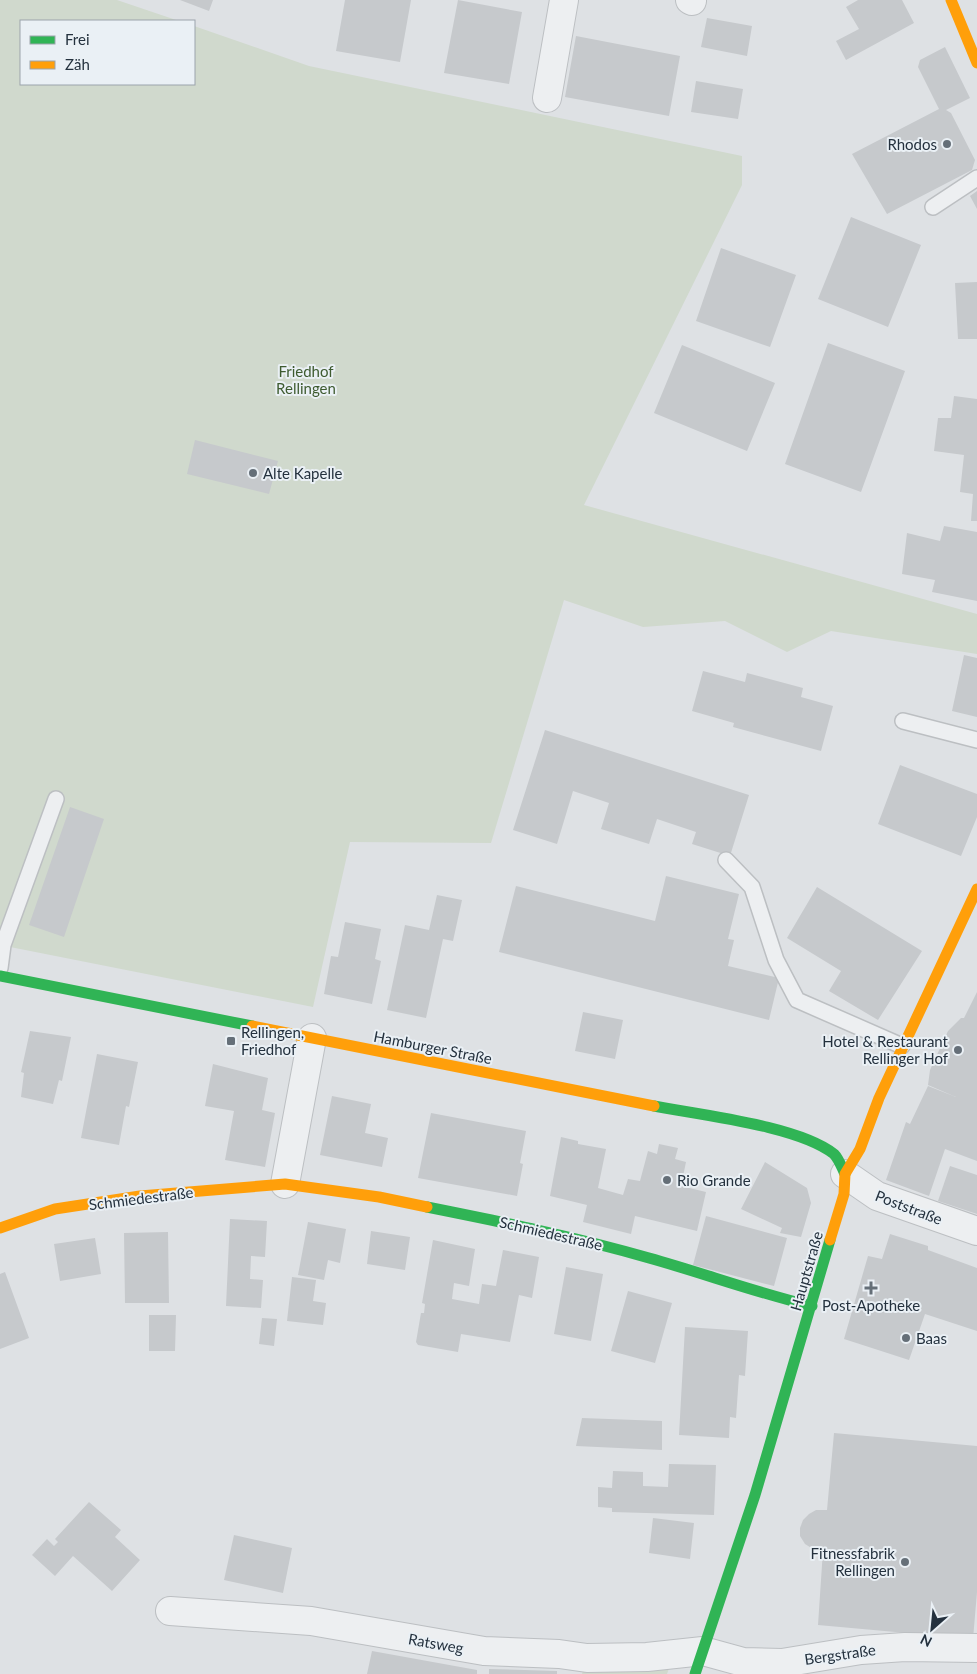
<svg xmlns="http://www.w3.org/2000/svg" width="977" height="1674" font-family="Lato,sans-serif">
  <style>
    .green { fill: #d0d9cd }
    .building { fill: #c6c9cc }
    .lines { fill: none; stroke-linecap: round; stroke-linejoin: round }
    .lane-casing { stroke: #bcbfc2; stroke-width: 18 }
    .street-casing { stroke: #bcbfc2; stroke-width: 30 }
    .lane { stroke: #edeff1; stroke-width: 15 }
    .street { stroke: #edeff1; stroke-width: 28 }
    .fast { stroke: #30b455; stroke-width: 11 }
    .slow { stroke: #ff9f0a; stroke-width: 11 }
    .poi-dot { fill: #656f78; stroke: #eaf0f5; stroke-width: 2 }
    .labels { text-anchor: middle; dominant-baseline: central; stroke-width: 4; stroke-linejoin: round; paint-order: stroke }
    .poi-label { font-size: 15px; fill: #24313e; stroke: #eaf0f5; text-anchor: start }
    .park-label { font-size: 15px; fill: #3e5b30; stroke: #eaf0f5 }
    .street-label { font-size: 15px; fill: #24313e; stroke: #eaf0f5 }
  </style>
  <rect width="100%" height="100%" fill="#dee1e4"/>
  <!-- green -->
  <path class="green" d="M0,0H117L179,21H21V84H194V26L309,66L742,156V185L584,505L977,614V654L831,631L787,652L725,621L643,627L564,600L491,843L350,842L313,1007L0,945Z
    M674,1654L667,1674H582L587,1658Z"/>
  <!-- building -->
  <path class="building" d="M180,0H213L209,11Z
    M345,0H411L400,62L336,51Z
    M458,0L522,12L509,84L444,73Z
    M858,0H902L914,23L846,60L836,41L859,29L846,7Z
    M707,18L752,26L747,56L701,47Z
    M576,36L680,56L669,116L565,97Z
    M945,47L970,98L946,110L951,113L975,160L972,170L887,214L852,154L939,109L918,67L920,60Z
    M696,81L743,89L738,119L691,112Z
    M977,191V209L970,196Z
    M851,217L921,245L888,327L818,299Z
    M721,248L796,275L770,347L696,321Z
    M977,282V339H958L955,283Z
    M828,343L905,371L861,492L785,464Z
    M682,345L775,383L747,451L654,413Z
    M954,396L977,399V521H971L973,494L960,492L964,455L934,451L938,418H951Z
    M195,440L278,461L269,494L187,474Z
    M944,526L977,532V601L932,592L935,580L902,574L907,533L940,541Z
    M964,655L977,658V717L952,711Z
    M703,671L745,682L747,673L803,688L801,697L833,706L821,751L733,727L734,723L692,711Z
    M545,730L749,795L730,856L692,844L696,832L657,819L649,844L601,829L609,803L573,791L557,844L513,830Z
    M900,765L977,794V817L961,856L878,824Z
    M70,807L104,819L64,937L29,925Z
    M666,876L739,894L728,939L734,940L728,966L779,978L769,1020L499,952L516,886L655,921Z
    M817,887L922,951L878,1020L829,991L841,971L787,938Z
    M437,895L462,900L453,941L443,939L426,1018L387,1010L405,925L429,930Z
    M345,922L381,929L375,959L381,961L372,1004L324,994L331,956L338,957Z
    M977,992V1161L945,1149L929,1196L886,1180L906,1122L910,1124L928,1086L956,1097L928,1085L930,1070L948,1031L961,1018H964Z
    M583,1012L623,1020L615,1059L575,1051Z
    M30,1031L71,1037L62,1081L59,1080L53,1104L21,1097L24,1073L21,1072Z
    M97,1054L138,1062L129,1107L126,1106L119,1145L81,1138Z
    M213,1064L268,1078L262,1110L275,1113L265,1167L225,1160L234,1111L205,1106Z
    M332,1096L371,1104L365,1133L388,1138L382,1167L320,1155Z
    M431,1113L526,1131L520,1163L523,1164L517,1196L418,1178Z
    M561,1137L578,1141V1144L606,1149L598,1188L623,1195L628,1179L640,1181L648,1151L657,1154L659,1144L678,1148L675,1159L686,1162L681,1186L706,1192L697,1231L635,1216L631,1234L583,1222L587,1205L550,1196Z
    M765,1162L807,1188L811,1203L801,1237L780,1233L782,1228L741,1209Z
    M950,1166L977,1175V1214L938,1201Z
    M706,1216L787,1238L774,1286L693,1265Z
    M230,1219L267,1221L265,1257L251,1256L250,1279L263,1280L261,1308L226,1306Z
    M308,1222L346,1229L340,1263L328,1260L324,1280L298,1275Z
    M371,1231L410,1237L405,1270L367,1264Z
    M168,1232L169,1303H125L124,1233Z
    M890,1234L928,1246V1250L977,1268V1331L925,1314L909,1360L844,1339L868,1256L882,1259Z
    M95,1238L101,1274L60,1281L54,1244Z
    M433,1240L475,1249L469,1286L454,1283L452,1299L479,1304L482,1284L496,1286L503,1250L539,1257L532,1298L519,1295L510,1342L461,1334L458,1352L418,1345L416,1342L421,1313H424L425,1304L422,1303Z
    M566,1267L603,1274L591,1341L554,1334Z
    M5,1272L29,1338L0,1349V1274Z
    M292,1277L316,1280L313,1301L326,1303L323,1325L287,1321Z
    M628,1291L672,1303L655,1363L611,1351Z
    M149,1315H176L175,1351H149Z
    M262,1318L277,1319L274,1346L259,1344Z
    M685,1327L748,1331L745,1376L739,1375L736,1418L730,1417L729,1438L679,1435Z
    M582,1418L662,1421V1450L576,1446Z
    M834,1433L977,1446V1592L973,1639L818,1625L823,1550L813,1549L805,1544L800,1536V1528L803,1520L809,1514L816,1510H827Z
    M669,1464L716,1465L714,1515L612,1512V1508L598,1507V1487L612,1488L613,1471L643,1472V1486L668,1487Z
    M89,1502L121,1530L115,1537L140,1560L112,1591L73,1556L55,1576L32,1555L47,1539L54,1546L58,1542L55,1539Z
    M653,1518L694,1523L690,1559L649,1553Z
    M234,1535L292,1548L283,1593L224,1580Z
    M372,1651L477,1670V1674H367Z
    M489,1669L557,1671V1674H489Z"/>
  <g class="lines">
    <!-- lane casing -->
    <g class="lane-casing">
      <path id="lane" d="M933,207L977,178
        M903,721L977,740
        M726,860L752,887L776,960L797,1000L902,1046
        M0,968L3,945L56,799"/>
    </g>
    <!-- street casing -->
    <g class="street-casing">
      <path id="street" d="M690,0L692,1
        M547,98L564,0
        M845,1174L877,1196L977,1231
        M285,1184L312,1038
        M170,1611L311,1621L484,1651L559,1654L587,1658L647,1657L703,1651L743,1662L782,1663L861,1650L905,1647L977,1648"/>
    </g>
    <!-- lane -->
    <use href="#lane" class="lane"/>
    <!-- street -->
    <use href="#street" class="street"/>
    <!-- fast -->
    <path class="fast" d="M0,976L252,1026
      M654,1106C701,1115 799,1126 834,1154C839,1159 842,1168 845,1174
      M427,1207C502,1222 576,1237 649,1258C703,1273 757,1293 812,1306
      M695,1674L755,1495L830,1240"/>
    <!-- slow -->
    <path class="slow" d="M951,0L977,63
      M252,1026L654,1106
      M0,1228L55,1209L140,1196L285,1184L379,1197L427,1207
      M830,1240L844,1194L845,1174L860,1149L879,1098L977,889"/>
  </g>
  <!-- markers -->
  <g class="poi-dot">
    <circle cx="947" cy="144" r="5"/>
    <circle cx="253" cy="473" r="5"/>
    <rect x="226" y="1036" width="10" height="10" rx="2.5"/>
    <circle cx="958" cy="1050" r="5"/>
    <circle cx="667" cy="1180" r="5"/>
    <path d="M868.5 1280.5h5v5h5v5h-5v5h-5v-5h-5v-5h5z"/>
    <circle cx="906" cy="1338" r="5"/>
    <circle cx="905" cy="1562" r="5"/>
  </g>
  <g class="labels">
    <!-- poi labels -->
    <g class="poi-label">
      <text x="937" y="144" text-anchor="end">Rhodos</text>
      <text x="263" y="473">Alte Kapelle</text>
      <text x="241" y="1032">Rellingen,<tspan x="241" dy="17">Friedhof</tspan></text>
      <text x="948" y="1041" text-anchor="end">Hotel &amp; Restaurant<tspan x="948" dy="17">Rellinger Hof</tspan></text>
      <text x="677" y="1180">Rio Grande</text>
      <text x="871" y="1305" text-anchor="middle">Post-Apotheke</text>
      <text x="916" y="1338">Baas</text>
      <text x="895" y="1553" text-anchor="end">Fitnessfabrik<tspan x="895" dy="17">Rellingen</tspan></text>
    </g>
    <!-- park labels -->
    <g class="park-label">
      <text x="306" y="371">Friedhof<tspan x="306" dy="17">Rellingen</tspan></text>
    </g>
    <!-- street labels -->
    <g class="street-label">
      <text transform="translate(433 1047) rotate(11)">Hamburger Straße</text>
      <text transform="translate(141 1198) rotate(-7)">Schmiedestraße</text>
      <text transform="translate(909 1207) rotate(21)">Poststraße</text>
      <text transform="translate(551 1233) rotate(13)">Schmiedestraße</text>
      <text transform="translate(806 1271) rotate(-74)">Hauptstraße</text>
      <text transform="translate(436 1643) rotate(10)">Ratsweg</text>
      <text transform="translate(840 1654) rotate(-8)">Bergstraße</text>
    </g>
  </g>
  <!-- legend -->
  <rect x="20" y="20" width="175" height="65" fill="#eaf0f5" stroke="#9ba4ac"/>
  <rect x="30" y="36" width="25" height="8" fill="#30b455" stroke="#9ba4ac"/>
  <text x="65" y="45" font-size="15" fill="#24313e">Frei</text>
  <rect x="30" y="61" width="25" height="8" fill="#ff9f0a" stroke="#9ba4ac"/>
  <text x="65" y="70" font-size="15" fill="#24313e">Zäh</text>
  <!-- north arrow -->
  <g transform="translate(932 1629) rotate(207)" stroke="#eaf0f5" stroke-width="4" paint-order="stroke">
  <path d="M0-4L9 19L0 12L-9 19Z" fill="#24313e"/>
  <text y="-8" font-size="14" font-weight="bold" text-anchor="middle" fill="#24313e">N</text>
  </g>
</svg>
